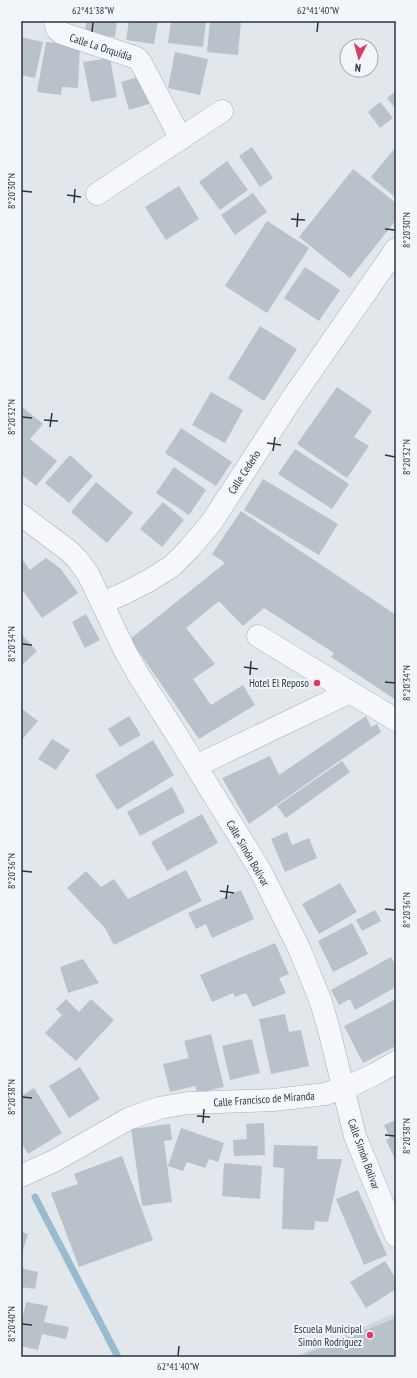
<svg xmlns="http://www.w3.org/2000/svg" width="417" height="1378" font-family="'PT Sans Narrow',sans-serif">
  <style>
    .built { fill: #d0d6de }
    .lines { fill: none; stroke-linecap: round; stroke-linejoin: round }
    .stream { stroke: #9abacf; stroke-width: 7 }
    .building { fill: #b9c1ca }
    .minor-casing { stroke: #a6aeb7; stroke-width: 23 }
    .minor { stroke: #f5f7fa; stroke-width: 22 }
    .ticks { fill: none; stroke: #283646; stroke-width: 1.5 }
    .poi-dot { fill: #dd3b66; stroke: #f2f6f9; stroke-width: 1.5 }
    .labels { text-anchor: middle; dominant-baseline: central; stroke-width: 4; stroke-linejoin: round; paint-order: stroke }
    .street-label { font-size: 11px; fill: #283646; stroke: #f2f6f9 }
    .poi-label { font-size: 11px; fill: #283646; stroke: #f2f6f9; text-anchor: end }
    .neatline { fill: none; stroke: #283646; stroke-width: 1.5 }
    .ticks-label { font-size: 10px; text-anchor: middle; fill: #283646 }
  </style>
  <rect width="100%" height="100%" fill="#e2e7ec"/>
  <!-- built -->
  <path class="built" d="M396,1313V1357H293Z"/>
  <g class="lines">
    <!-- stream -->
    <path class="stream" d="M35,1197L118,1357"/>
  </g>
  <!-- building -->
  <path class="building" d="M86,21H117L115,37L85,33Z
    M129,21H158L154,44L126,40Z
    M171,21H206L203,47L168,43Z
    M210,21H241L238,55L207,52Z
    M21,37L43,42L35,78L21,75Z
    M46,42L80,46L78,88L62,87L61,95L37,92Z
    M175,52L208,59L200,95L168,88Z
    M110,58L117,97L91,102L83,62Z
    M141,76L149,104L129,110L121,82Z
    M396,91V109L387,98Z
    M380,102L393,118L380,128L368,112Z
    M252,147L273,178L260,187L239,156Z
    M396,147V198L371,177Z
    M227,161L248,190L220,210L199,182Z
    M353,169L396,203V220L350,278L299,237Z
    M179,186L199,219L166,240L145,207Z
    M253,193L267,212L235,235L221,215Z
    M267,221L309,248L267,313L225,286Z
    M305,267L340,290L319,321L284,298Z
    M260,326L297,349L264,401L228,378Z
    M337,387L372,411L354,437L369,446L347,478L297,444Z
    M211,392L243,410L225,443L192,425Z
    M21,406L43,424L30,439L57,461L36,486L21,474Z
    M181,428L232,462L216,486L165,453Z
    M295,449L349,484L332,509L278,474Z
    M70,455L93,476L69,503L45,483Z
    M174,467L206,490L189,515L156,493Z
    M263,479L338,524L319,555L244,510Z
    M96,482L133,513L107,543L71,512Z
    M163,502L184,520L162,547L140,529Z
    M241,511L396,615V700L331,657L334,653L264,608L243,626L219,601L186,628L215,664L193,679L211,705L243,685L255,705L199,739L130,639L225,563L212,554Z
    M21,558L30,570L46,558L61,569L78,593L42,618L21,588Z
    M86,614L100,640L85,648L72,622Z
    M21,634L37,651L21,666Z
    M21,708L38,721L21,741Z
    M129,716L141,735L120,747L108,729Z
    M366,716L371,727L377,724L381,732L249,824L222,778L270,756L279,775Z
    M52,739L70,750L56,770L38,759Z
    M153,740L174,775L117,810L95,775Z
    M342,761L350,772L286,818L277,806Z
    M172,787L185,812L140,836L127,812Z
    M202,814L218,843L167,871L151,842Z
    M287,832L292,845L309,838L317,858L285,872L271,839Z
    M186,870L202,901L114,945L105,928L67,888L86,871L101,887L114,879L128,899Z
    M340,883L357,912L319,934L302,904Z
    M241,890L254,919L212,938L206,924L196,929L188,913Z
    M375,910L381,921L362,931L356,920Z
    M352,923L368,954L333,972L318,941Z
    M275,943L289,974L279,978L286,993L253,1007L246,993L235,997L233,993L212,1002L200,975Z
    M391,957L396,966V987L355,1010L350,999L339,1005L331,990Z
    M83,959L99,983L68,993L60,967Z
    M66,999L79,1012L91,999L114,1020L76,1061L45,1033L62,1015L56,1009Z
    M396,999V1046L363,1063L344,1026Z
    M285,1014L289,1032L301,1030L309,1066L271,1074L259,1019Z
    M211,1034L224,1087L197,1093L195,1086L170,1092L163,1064L189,1058L184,1041Z
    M252,1039L260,1073L230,1080L222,1046Z
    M80,1067L100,1099L69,1118L49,1086Z
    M34,1088L62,1133L28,1154L21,1142V1096Z
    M396,1120V1161L386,1140L390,1138L384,1125Z
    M264,1123L265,1155L234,1156L233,1140L247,1139L246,1124Z
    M170,1124L172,1140L164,1141L172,1202L142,1206L131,1129Z
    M181,1128L224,1143L218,1162L209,1159L205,1168L187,1162L183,1171L168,1166Z
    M274,1145L318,1146L317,1159H342L328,1222L315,1221L314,1230L282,1229L284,1168L273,1167Z
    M122,1156L153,1240L79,1267L51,1193L78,1184L74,1174Z
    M224,1163L262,1166L260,1199L222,1196Z
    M358,1190L387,1255L364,1265L336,1199Z
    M21,1232L28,1234L21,1256Z
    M385,1261L396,1279V1289L366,1308L350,1282Z
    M21,1268L38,1272L35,1289L21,1287Z
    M26,1302L48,1306L44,1322L69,1327L66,1339L42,1334L38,1350L21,1346V1324Z
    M396,1318V1357H298Z"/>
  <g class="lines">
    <!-- minor casing -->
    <g class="minor-casing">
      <path id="minor" d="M55,21L57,29L61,33L137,58L141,63L181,139
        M97,194L222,111
        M21,515L69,551L78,560L88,574L125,651L139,676L173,729L260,870L299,948L321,1002L329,1030L355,1136L396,1236
        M102,603L125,593L150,580L172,566L188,550L211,523L291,400L396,249
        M258,636L396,720
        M196,766L350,692
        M21,1176L54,1161L130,1118L159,1108L188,1103L274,1100L325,1094L352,1085L375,1074L396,1062"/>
    </g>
    <!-- minor -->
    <use href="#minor" class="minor"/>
  </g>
  <!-- ticks -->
  <path class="ticks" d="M92,32L93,22M317,32L318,22M22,191L32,192M67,195L81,197M74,203L75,189M291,219L305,220M297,227L298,213M385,229L395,230M22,417L32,418M44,420L58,421M50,427L52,413M267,443L281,445M273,451L275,437M385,455L395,457M22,644L32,645M244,667L258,669M250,675L251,661M385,682L395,683M22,871L32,872M220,891L234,893M226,899L228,885M385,909L395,910M22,1097L32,1098M197,1116L210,1117M203,1123L204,1109M385,1135L395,1136M22,1324L32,1325M178,1356L179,1346"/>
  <!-- markers -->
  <g class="poi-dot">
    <circle cx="317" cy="683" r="4"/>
    <circle cx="370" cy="1335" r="4"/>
  </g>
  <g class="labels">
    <!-- street labels -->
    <g class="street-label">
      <text transform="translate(101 47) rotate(18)">Calle La Orquídia</text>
      <text transform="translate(244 472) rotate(-57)">Calle Cedeño</text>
      <text transform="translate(248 853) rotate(60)">Calle Simón Bolívar</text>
      <text transform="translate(264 1099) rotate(-4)">Calle Francisco de Miranda</text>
      <text transform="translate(364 1154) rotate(70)">Calle Simón Bolívar</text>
    </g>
    <!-- poi labels -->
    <g class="poi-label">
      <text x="309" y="683">Hotel El Reposo</text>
      <text x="362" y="1329">Escuela Municipal<tspan x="362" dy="13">Simón Rodríguez</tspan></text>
    </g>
  </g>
  <!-- border -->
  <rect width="417" height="1378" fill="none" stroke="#f2f6f9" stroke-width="44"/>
  <!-- north arrow -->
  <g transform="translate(359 58) rotate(186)"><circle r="19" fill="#f2f6f9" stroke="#a1a9b1"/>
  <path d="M0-3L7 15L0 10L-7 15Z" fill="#dd3b66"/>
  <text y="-6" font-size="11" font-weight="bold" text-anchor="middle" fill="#283646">N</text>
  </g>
  <rect x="22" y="22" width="373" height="1334" class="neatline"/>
  <g class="ticks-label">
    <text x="93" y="14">62°41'38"W</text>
    <text x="318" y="14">62°41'40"W</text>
    <text transform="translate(11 191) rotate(-90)" y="4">8°20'30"N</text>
    <text transform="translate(406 230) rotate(-90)" y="4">8°20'30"N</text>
    <text transform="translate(11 417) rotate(-90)" y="4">8°20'32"N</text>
    <text transform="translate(406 457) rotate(-90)" y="4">8°20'32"N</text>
    <text transform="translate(11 644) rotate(-90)" y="4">8°20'34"N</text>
    <text transform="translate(406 683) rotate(-90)" y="4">8°20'34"N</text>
    <text transform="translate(11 871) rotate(-90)" y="4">8°20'36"N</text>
    <text transform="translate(406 910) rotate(-90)" y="4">8°20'36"N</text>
    <text transform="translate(11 1097) rotate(-90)" y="4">8°20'38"N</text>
    <text transform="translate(406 1136) rotate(-90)" y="4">8°20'38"N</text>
    <text transform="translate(11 1324) rotate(-90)" y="4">8°20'40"N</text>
    <text x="178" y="1370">62°41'40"W</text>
  </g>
</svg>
